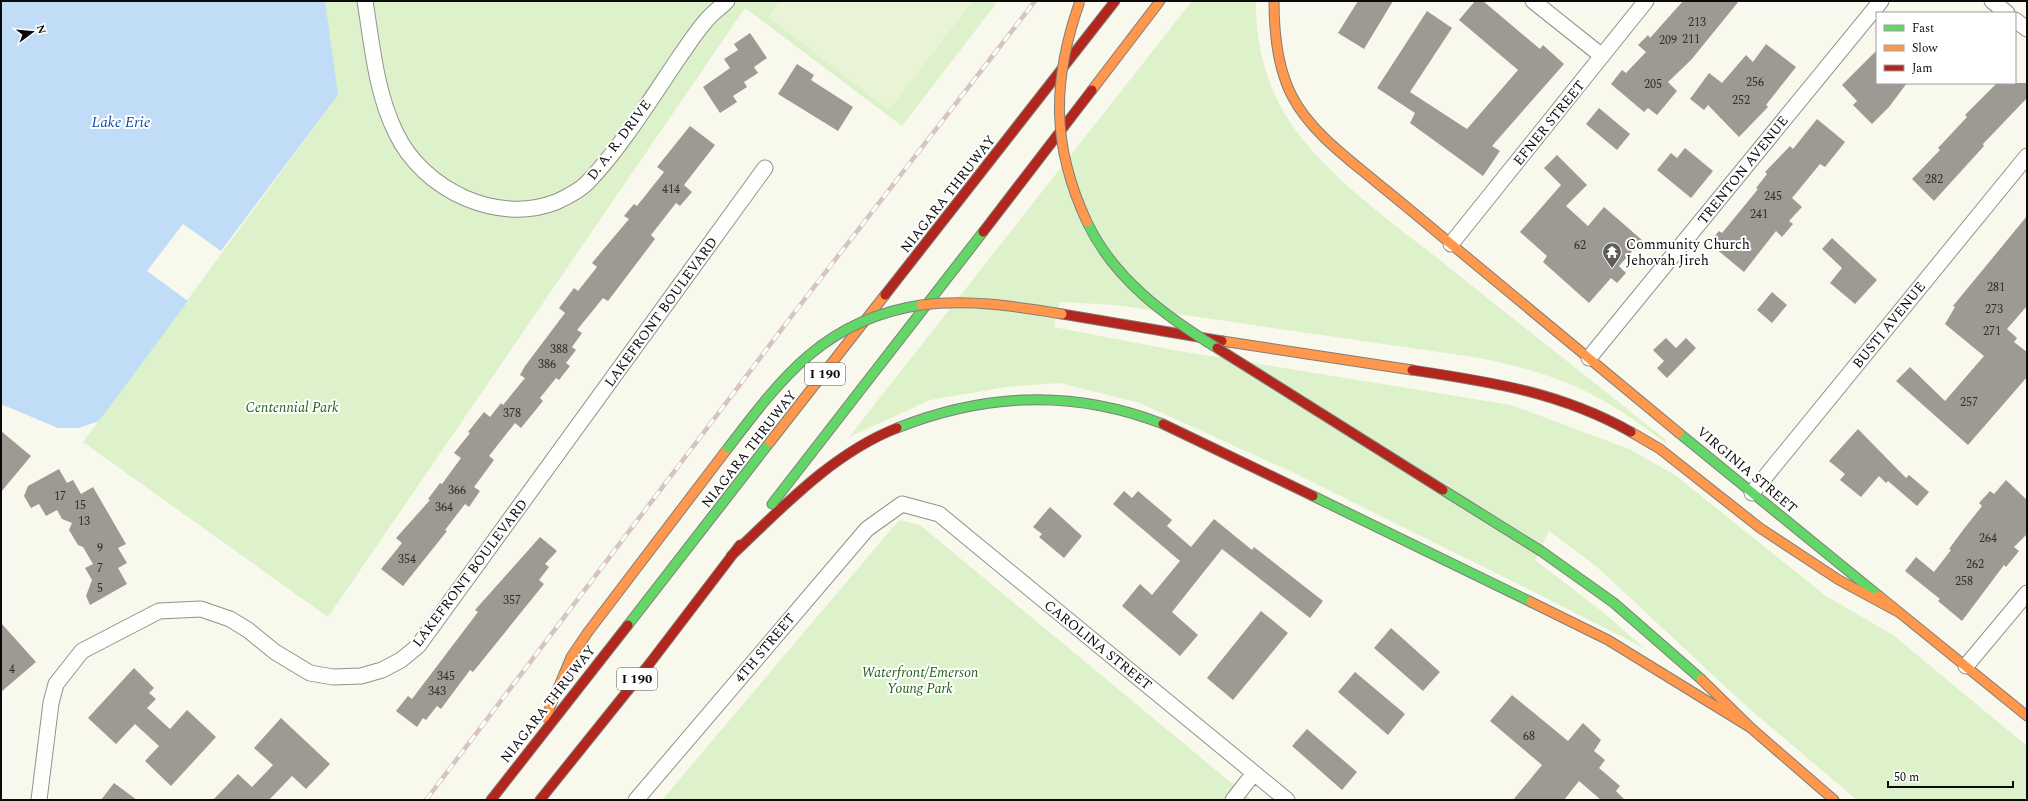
<svg xmlns="http://www.w3.org/2000/svg" width="2028" height="801" font-family="Spectral,serif">
  <style>
    .green { fill: #ddf1cb }
    .pitch { fill: #e8f4d5 }
    .water { fill: #c0dcf6 }
    .building { fill: #9c9a93 }
    .lines { fill: none; stroke-linecap: round; stroke-linejoin: round }
    .street-casing { stroke: #92918c; stroke-width: 17 }
    .fast-casing { stroke: #7f7e7a; stroke-width: 11 }
    .slow-casing { stroke: #7f7e7a; stroke-width: 11 }
    .jam-casing { stroke: #7f7e7a; stroke-width: 11 }
    .street { stroke: #fefefc; stroke-width: 15 }
    .fast { stroke: #63d668; stroke-width: 9 }
    .slow { stroke: #ff974d; stroke-width: 9 }
    .jam { stroke: #b3261e; stroke-width: 9 }
    .rail-casing { stroke: #d7c4c1; stroke-width: 4.5 }
    .rail { stroke: #fff; stroke-width: 3; stroke-dasharray: 9; stroke-linecap: butt }
    .fast-bridge-casing { stroke: #7f7e7a; stroke-width: 11; stroke-linecap: butt }
    .slow-bridge-casing { stroke: #7f7e7a; stroke-width: 11; stroke-linecap: butt }
    .jam-bridge-casing { stroke: #7f7e7a; stroke-width: 11; stroke-linecap: butt }
    .fast-bridge { stroke: #63d668; stroke-width: 9 }
    .slow-bridge { stroke: #ff974d; stroke-width: 9 }
    .jam-bridge { stroke: #b3261e; stroke-width: 9 }
    .labels { text-anchor: middle; dominant-baseline: central; stroke-width: 4; stroke-linejoin: round; paint-order: stroke }
    .number-label { font-size: 12px; fill: #2e2e2c }
    .shield { fill: #fff; stroke: #545454; stroke-width: 1 }
    .shield-label { font-size: 13px; font-weight: bold; fill: #0a0a0a }
    .street-label { font-size: 14px; fill: #0a0a0a; stroke: #fff }
    .poi-label { font-size: 14px; fill: #0a0a0a; stroke: #fff; text-anchor: start }
    .park-label { font-size: 14px; font-style: italic; fill: #1e6318; stroke: #fff }
    .water-label { font-size: 15px; font-style: italic; fill: #0e4da0; stroke: #fff }
  </style>
  <rect width="100%" height="100%" fill="#f9f8ed"/>
  <!-- green -->
  <path class="green" d="M321,1H998L902,126L745,8L328,617L83,442L332,103Z
    M1192,1H1256C1255,40 1265,81 1285,114C1318,170 1390,221 1441,261C1516,321 1591,380 1666,440L1665,442C1645,428 1625,413 1604,401C1566,379 1523,367 1480,358L1116,305L1060,302L1054,327L1173,350L1511,405L1629,449L1675,475L1826,596L1893,635L2027,746V800H1857L1745,705L1597,567L1549,531L1535,560L1604,613L1644,648L1530,590L1294,473L1140,403L1060,383L1006,387L930,400L849,437Z
    M899,520L920,525L1252,800H662Z"/>
  <!-- pitch -->
  <path class="pitch" d="M780,1H973L889,110L768,17Z"/>
  <!-- water -->
  <path class="water" d="M1,1H325L338,95L221,251L183,224L147,271L188,301L99,421L79,428H58L1,404Z"/>
  <!-- building -->
  <path class="building" d="M1358,1H1393L1364,49L1338,33Z
    M1475,1H1483L1540,49L1543,45L1564,64L1492,146L1500,151L1483,176L1410,123L1415,113L1377,88L1427,11L1452,28L1410,92L1467,129L1518,70L1459,20Z
    M1683,1H1739L1691,60L1668,82L1677,91L1657,115L1648,108L1644,112L1611,84L1622,70L1626,73L1646,52L1638,45L1648,35L1650,38Z
    M750,33L767,58L754,67L758,73L744,82L747,87L733,96L737,102L720,113L703,87L730,68L724,59L738,50L734,44Z
    M1766,44L1796,67L1766,105L1768,107L1739,137L1708,105L1704,110L1690,99L1709,73L1722,83L1746,55L1753,62Z
    M1877,50V83H1907L1889,107L1872,124L1853,105L1857,101L1842,85Z
    M797,64L814,75L811,80L853,107L838,131L778,94Z
    M1997,83H2027V98L1983,144L1984,146L1934,201L1912,179L1940,150L1938,148L1967,117L1965,115Z
    M1599,108L1630,134L1617,150L1586,124Z
    M1817,119L1845,142L1825,167L1820,164L1792,198L1802,207L1789,221L1793,224L1782,237L1776,231L1744,272L1709,243L1719,231L1722,233L1745,205L1758,189L1756,188L1767,174L1765,172L1790,146L1793,149Z
    M690,126L715,145L684,185L692,192L680,206L676,203L651,235L655,239L608,301L603,298L577,330L582,333L572,347L576,350L566,363L570,366L559,380L556,378L540,398L543,401L521,428L515,423L489,456L494,460L474,487L480,491L469,507L465,504L445,530L447,531L403,586L381,569L402,543L396,538L430,500L428,499L440,483L442,484L461,458L454,453L470,433L468,432L484,412L490,417L501,403L503,405L525,378L520,375L525,366L565,313L559,308L574,288L578,291L597,267L592,263L629,219L624,216L634,204L637,206L664,172L657,167Z
    M1685,148L1713,171L1691,198L1657,170L1671,153L1677,158Z
    M1557,155L1587,185L1566,206L1588,226L1604,207L1642,240L1619,266L1626,273L1617,283L1611,278L1589,303L1543,262L1547,256L1520,232L1561,185L1544,168Z
    M2027,216V306L2007,329L2017,338L2014,342L2027,352V377L1968,445L1896,381L1910,367L1945,401L1984,356L1945,324L1955,307L1953,306Z
    M1832,238L1877,280L1855,304L1830,283L1842,268L1822,249Z
    M1772,292L1787,305L1772,323L1757,310Z
    M1666,338L1676,348L1686,338L1696,348L1667,378L1657,368L1664,361L1653,350Z
    M1858,429L1906,478L1909,475L1929,492L1917,506L1888,481L1886,483L1879,476L1861,497L1840,480L1845,474L1829,461Z
    M1,431L31,456L1,492Z
    M59,469L67,483L73,480L81,494L93,487L126,544L118,548L127,563L118,568L127,584L90,605L86,596L92,580L85,568L93,564L83,547L78,545L69,530L72,523L62,519L57,510L46,516L39,504L31,508L24,496L28,486Z
    M2006,480L2027,500V534L2014,547L2019,551L2006,567L2004,565L1962,621L1938,601L1940,599L1905,571L1916,557L1934,572L1951,550L1949,549L1963,530L1982,506L1979,503L1990,491L1994,494Z
    M1124,491L1132,498L1138,491L1172,520L1167,526L1191,547L1214,519L1252,550L1254,547L1323,601L1310,618L1222,549L1172,612L1198,635L1180,656L1122,606L1140,584L1152,595L1180,561L1113,504Z
    M1050,507L1082,536L1064,558L1039,537L1042,534L1033,527Z
    M540,537L557,551L545,564L549,567L539,580L544,584L473,672L470,670L441,709L437,706L426,720L423,718L417,727L396,711L408,696L412,699L478,612L475,610Z
    M1261,611L1288,633L1233,700L1207,678Z
    M1,623L36,662L1,692Z
    M1391,628L1440,672L1423,691L1374,648Z
    M134,668L154,688L149,693L156,699L147,708L170,729L187,710L216,737L171,786L145,761L159,746L135,724L116,744L88,718Z
    M1355,672L1405,714L1388,735L1338,692Z
    M1512,695L1568,741L1583,723L1601,740L1594,751L1605,760L1599,768L1620,786L1616,791L1625,800H1601L1579,781L1564,800H1513L1542,765L1490,721Z
    M281,718L330,764L306,789L292,776L269,800H213L238,774L252,787L273,765L254,748Z
    M1307,729L1357,772L1342,790L1292,746Z
    M114,783L137,800H101Z"/>
  <g class="lines">
    <!-- street casing -->
    <g class="street-casing">
      <path id="street" d="M365,1C372,44 376,93 396,133C423,190 497,225 556,202C567,197 579,191 587,183C621,148 652,97 680,56C688,45 696,32 705,22C711,14 720,8 727,1
        M1533,1L1602,56
        M1992,1L2007,13
        M2015,20L2027,29
        M1451,244L1646,1
        M1589,358L1881,1
        M1752,493L2027,156
        M1966,666L2027,593
        M39,800L51,703L56,684L82,651L159,611L201,609L230,619L248,630L275,652L310,673L333,677L361,676L382,670L401,660L418,646L765,168
        M636,800L867,529L902,504L939,514L1287,800
        M1233,800L1254,773"/>
    </g>
    <!-- fast casing -->
    <g class="fast-casing">
      <path id="fast" d="M897,428C985,393 1074,389 1163,424
        M1679,433L1879,596
        M1313,496L1531,602
        M772,504L983,232
        M1541,551L1614,603L1701,679
        M628,625L770,442"/>
    </g>
    <!-- slow casing -->
    <g class="slow-casing">
      <path id="slow" d="M1274,1C1274,33 1277,67 1292,96C1310,131 1346,157 1376,182C1401,202 1426,223 1451,244
        M1092,90L1160,1
        M1451,244L1679,433
        M1222,341L1412,370
        M1631,432L1660,449L1760,528L1839,580L1900,613
        M770,442L885,295
        M1879,596L2027,716
        M1531,602L1608,640L1751,728
        M1701,679L1751,728L1834,800
        M546,717L571,657L588,632L728,448"/>
    </g>
    <!-- jam casing -->
    <g class="jam-casing">
      <path id="jam" d="M983,232L1092,90
        M885,295L1115,1
        M1062,314L1222,341
        M1412,370C1491,382 1560,392 1631,432
        M1163,424L1313,496
        M731,556C781,509 831,454 897,428
        M491,800L628,625
        M540,800L650,663L740,545"/>
    </g>
    <!-- street -->
    <use href="#street" class="street"/>
    <!-- fast -->
    <use href="#fast" class="fast"/>
    <!-- slow -->
    <use href="#slow" class="slow"/>
    <!-- jam -->
    <use href="#jam" class="jam"/>
    <!-- rail casing -->
    <g class="rail-casing">
      <path id="rail" d="M426,800L794,313L1035,1"/>
    </g>
    <!-- rail -->
    <use href="#rail" class="rail"/>
    <!-- fast-bridge casing -->
    <g class="fast-bridge-casing">
      <path id="fast-bridge" d="M1087,222C1114,279 1165,316 1217,348
        M728,448C782,377 826,319 921,305
        M1443,490L1541,551"/>
    </g>
    <!-- slow-bridge casing -->
    <g class="slow-bridge-casing">
      <path id="slow-bridge" d="M1080,1C1052,80 1051,145 1087,222
        M921,305C969,299 1015,306 1062,314"/>
    </g>
    <!-- jam-bridge casing -->
    <g class="jam-bridge-casing">
      <path id="jam-bridge" d="M1217,348L1443,490"/>
    </g>
    <!-- fast-bridge -->
    <use href="#fast-bridge" class="fast-bridge"/>
    <!-- slow-bridge -->
    <use href="#slow-bridge" class="slow-bridge"/>
    <!-- jam-bridge -->
    <use href="#jam-bridge" class="jam-bridge"/>
  </g>
  <!-- icons -->
  <defs>
    <g id="temple-pin" transform="scale(1)"><path d="M0 17L-7.5 6A9.5 9.5 0 1 1 7.5 6Z" fill="#5e5d59" stroke="#fff"/><path d="M0-6L5-2H3V0L6.5 2.5H4V6H1.5V3h-3V6H-4V2.5H-6.5L-3 0V-2H-5Z" fill="#fff"/></g>
  </defs>
  <g fill-rule="evenodd">
    <use href="#temple-pin" x="1612" y="252"/>
  </g>
  <g class="labels">
    <!-- number labels -->
    <g class="number-label">
      <text x="1697" y="22">213</text>
      <text x="1691" y="39">211</text>
      <text x="1668" y="40">209</text>
      <text x="1755" y="82">256</text>
      <text x="1653" y="84">205</text>
      <text x="1741" y="100">252</text>
      <text x="1934" y="179">282</text>
      <text x="671" y="189">414</text>
      <text x="1773" y="196">245</text>
      <text x="1759" y="214">241</text>
      <text x="1580" y="245">62</text>
      <text x="1996" y="287">281</text>
      <text x="1994" y="309">273</text>
      <text x="1992" y="331">271</text>
      <text x="559" y="349">388</text>
      <text x="547" y="364">386</text>
      <text x="1969" y="402">257</text>
      <text x="512" y="413">378</text>
      <text x="457" y="490">366</text>
      <text x="60" y="496">17</text>
      <text x="80" y="505">15</text>
      <text x="444" y="507">364</text>
      <text x="84" y="521">13</text>
      <text x="1988" y="538">264</text>
      <text x="100" y="548">9</text>
      <text x="407" y="559">354</text>
      <text x="1975" y="564">262</text>
      <text x="100" y="568">7</text>
      <text x="1964" y="581">258</text>
      <text x="100" y="588">5</text>
      <text x="512" y="600">357</text>
      <text x="12" y="669">4</text>
      <text x="446" y="676">345</text>
      <text x="437" y="691">343</text>
      <text x="1529" y="736">68</text>
    </g>
    <!-- shield labels -->
    <g class="shield">
      <rect x="805" y="363" width="40" height="22" rx="3"/>
      <rect x="617" y="668" width="40" height="22" rx="3"/>
    </g>
    <g class="shield-label">
      <text x="825" y="374">I 190</text>
      <text x="637" y="679">I 190</text>
    </g>
    <!-- street labels -->
    <g class="street-label">
      <text transform="translate(1549 123) rotate(-51)">EFNER STREET</text>
      <text transform="translate(619 140) rotate(-53)">D. A. R. DRIVE</text>
      <text transform="translate(1743 170) rotate(-51)">TRENTON AVENUE</text>
      <text transform="translate(948 194) rotate(-52)">NIAGARA THRUWAY</text>
      <text transform="translate(661 312) rotate(-54)">LAKEFRONT BOULEVARD</text>
      <text transform="translate(1889 325) rotate(-51)">BUSTI AVENUE</text>
      <text transform="translate(749 449) rotate(-52)">NIAGARA THRUWAY</text>
      <text transform="translate(1747 470) rotate(40)">VIRGINIA STREET</text>
      <text transform="translate(470 573) rotate(-53)">LAKEFRONT BOULEVARD</text>
      <text transform="translate(1098 645) rotate(39)">CAROLINA STREET</text>
      <text transform="translate(765 648) rotate(-50)">4TH STREET</text>
      <text transform="translate(548 704) rotate(-52)">NIAGARA THRUWAY</text>
    </g>
    <!-- poi labels -->
    <g class="poi-label">
      <text x="1626" y="244">Community Church<tspan x="1626" dy="16">Jehovah Jireh</tspan></text>
    </g>
    <!-- park labels -->
    <g class="park-label">
      <text x="292" y="407">Centennial Park</text>
      <text x="920" y="672">Waterfront/Emerson<tspan x="920" dy="16">Young Park</tspan></text>
    </g>
    <!-- water labels -->
    <g class="water-label">
      <text x="121" y="122">Lake Erie</text>
    </g>
  </g>
  <!-- border -->
  <rect width="2028" height="801" fill="none" stroke="#0a0a0a" stroke-width="4"/>
  <!-- legend -->
  <rect x="1876" y="12" width="140" height="72" fill="#ffffff" stroke="#9d9d9d"/>
  <rect x="1884" y="25" width="20" height="6" fill="#63d668" stroke="#9d9d9d"/>
  <text x="1912" y="32" font-size="12" fill="#0a0a0a">Fast</text>
  <rect x="1884" y="45" width="20" height="6" fill="#ff974d" stroke="#9d9d9d"/>
  <text x="1912" y="52" font-size="12" fill="#0a0a0a">Slow</text>
  <rect x="1884" y="65" width="20" height="6" fill="#b3261e" stroke="#9d9d9d"/>
  <text x="1912" y="72" font-size="12" fill="#0a0a0a">Jam</text>
  <!-- north arrow -->
  <g transform="translate(32 32) rotate(74)" stroke="#ffffff" stroke-width="3" paint-order="stroke">
  <path d="M0-3L7 15L0 10L-7 15Z" fill="#0a0a0a"/>
  <text y="-6" font-size="11" font-weight="bold" text-anchor="middle" fill="#0a0a0a">N</text>
  </g>
  <!-- scale -->
  <path d="M1888 781v6h125v-6" fill="none" stroke="#0a0a0a" stroke-width="2"/>
  <text x="1894" y="781" font-size="12" fill="#0a0a0a" stroke="#ffffff" stroke-width="3" paint-order="stroke">50 m</text>
</svg>
